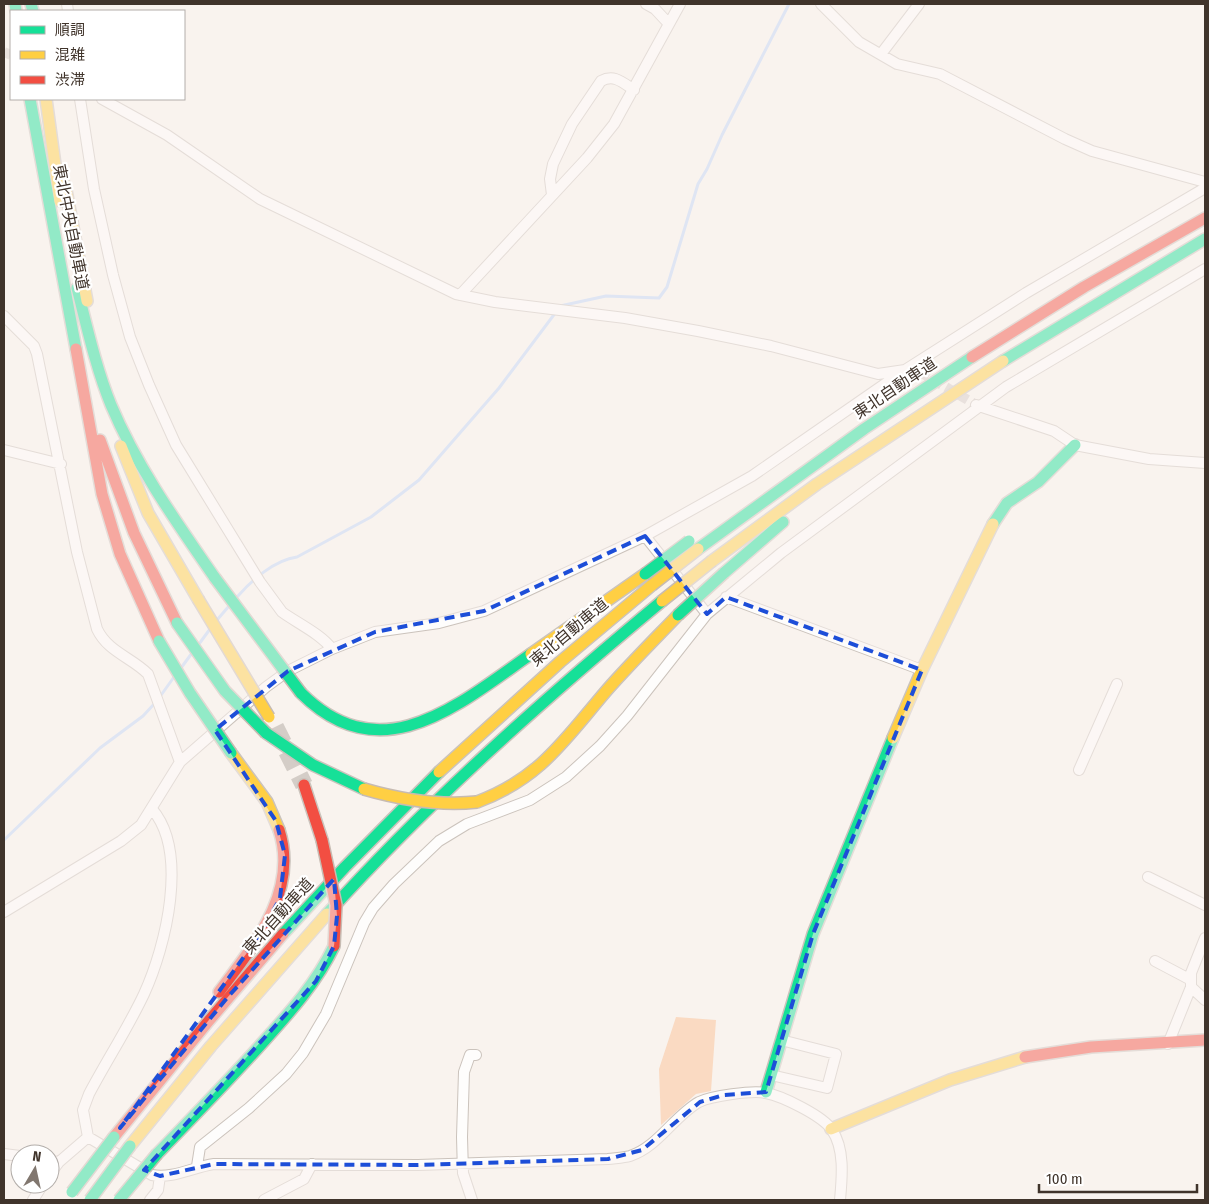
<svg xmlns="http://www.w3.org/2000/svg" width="1209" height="1204" font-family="'Fira Sans Condensed','Noto Sans JP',sans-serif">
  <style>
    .green { fill: #fadac2 }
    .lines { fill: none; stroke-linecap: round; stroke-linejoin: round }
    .stream { stroke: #bed6f8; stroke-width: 3 }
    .street-tunnel { stroke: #d4cdc7; stroke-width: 10; stroke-dasharray: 10 5; stroke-linecap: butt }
    .highway-tunnel { stroke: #d4cdc7; stroke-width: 18; stroke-dasharray: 18 9; stroke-linecap: butt }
    .street-casing { stroke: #cbc3bc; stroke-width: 12 }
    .fast-casing { stroke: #cbc3bc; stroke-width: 14 }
    .slow-casing { stroke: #cbc3bc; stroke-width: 14 }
    .jam-casing { stroke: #cbc3bc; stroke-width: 14 }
    .street { stroke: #fefdfc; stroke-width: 10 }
    .fast { stroke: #16e098; stroke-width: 11 }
    .slow { stroke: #ffcf43; stroke-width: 11 }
    .jam { stroke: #f24e42; stroke-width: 11 }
    .fast-bridge-casing { stroke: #c7bbb2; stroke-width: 14; stroke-linecap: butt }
    .slow-bridge-casing { stroke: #c7bbb2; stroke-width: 14; stroke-linecap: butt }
    .jam-bridge-casing { stroke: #c7bbb2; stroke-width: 14; stroke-linecap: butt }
    .fast-bridge { stroke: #16e098; stroke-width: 11 }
    .slow-bridge { stroke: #ffcf43; stroke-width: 11 }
    .jam-bridge { stroke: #f24e42; stroke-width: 11 }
    .marked { fill: none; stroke: #1d4ed8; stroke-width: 4; stroke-dasharray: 10 6; stroke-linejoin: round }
    .labels { text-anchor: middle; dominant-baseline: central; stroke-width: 4.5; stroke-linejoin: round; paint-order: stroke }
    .street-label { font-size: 16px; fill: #40342b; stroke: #fff }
  </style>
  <rect width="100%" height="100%" fill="#f9f3ee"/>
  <!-- green -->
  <path class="green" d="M676,1017L716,1020L711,1091L696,1094L661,1125L659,1069Z"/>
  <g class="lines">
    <!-- stream -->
    <path class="stream" d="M560,306L606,296L659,298L667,287L698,184L707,169L722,135L789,4
      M237,597C251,581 274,560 297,557L371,517L419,480L499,388L556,312
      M217,620L229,606
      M199,644L210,629
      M181,668L192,653
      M159,698L174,677
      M4,840L100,748L143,716L155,703"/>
    <!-- street-tunnel -->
    <path class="street-tunnel" d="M4,52L11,55
      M920,372L973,403"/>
    <!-- highway-tunnel -->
    <path class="highway-tunnel" d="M275,727L304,785"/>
    <!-- street casing -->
    <g class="street-casing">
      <path id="street" d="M67,4L68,11
        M646,4L655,9L669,24
        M821,4L859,42L897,64L940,74L1065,139L1092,151L1205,182
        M881,54L919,4
        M80,99L94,189L113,275L130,337L149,385L176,445L260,582L282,612C297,623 321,634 332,649
        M102,99L167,135L260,199L456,294L495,302L625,318L698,331L771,346L878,374L905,370L1026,293L1205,188
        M552,195L550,179L553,164L572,124L601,81C614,74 622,82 634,90
        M460,295L587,158L614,124L680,4
        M4,316L34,346L37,354L77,552L97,629C108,652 131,657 148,674L180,762L141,825L121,841L4,912
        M976,405L1054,431L1075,445L1149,459L1205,463
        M4,450L61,464
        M645,536L707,614
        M726,597L922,670
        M180,762L266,687L288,671L332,649L375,632L439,623L484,611L645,536L752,476L905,370L920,372
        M1079,770L1117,684
        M152,809C189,852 166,946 144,994C128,1028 107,1060 89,1094L83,1110L88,1137L152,1175C173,1179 193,1167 214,1164L418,1165L608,1159C615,1158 623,1158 630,1156C658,1147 674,1116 699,1102C711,1096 753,1090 766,1093C782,1096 823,1116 832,1130C845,1149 842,1178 840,1200
        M1148,877L1205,905
        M1205,938L1191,973V987L1205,1000
        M1155,961L1191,980
        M1168,1044L1191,987
        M771,1075L827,1088L836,1054L781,1040
        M4,1154L20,1156
        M50,1161L59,1162L88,1137
        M197,1166L200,1147L249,1108L286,1074L303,1053L326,1014L364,923L373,908L394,884L439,841L467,824L530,800L566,777L600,746L627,716L707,614L781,553L1006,387L1205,269
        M50,1174L59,1162
        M33,1200L43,1184
        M150,1200L158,1190L160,1176
        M264,1200L304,1179L312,1164
        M472,1200L463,1173L462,1137L464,1072L470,1055H476"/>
    </g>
    <!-- fast casing -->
    <g class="fast-casing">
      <path id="fast" d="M15,4L16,11
        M31,4L33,11
        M30,99L76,349
        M77,288C87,327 96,368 111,405C137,467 177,523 215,578
        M1003,361L1205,239
        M993,524L1007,503L1038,482L1075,445
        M698,549L864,429L972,357
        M724,573L783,522
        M301,693C381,773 458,705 531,654
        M266,733L313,765L364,789
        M327,914C430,800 544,699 662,601
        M283,934L345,867L439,772
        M766,1092L813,934L893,738
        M157,1154C193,1117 230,1079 264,1041C291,1011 317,982 334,946"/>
    </g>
    <!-- slow casing -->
    <g class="slow-casing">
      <path id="slow" d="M46,99L60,201
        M65,185L87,301
        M121,446L148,513L198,599
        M712,561L817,484L1003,361
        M531,654L645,574
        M893,738L922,670L993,524
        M231,753L267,802L279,830
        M439,772L560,662L652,585
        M477,802C541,778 565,739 607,690C630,664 654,640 678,615
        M831,1129L950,1080L1025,1057
        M130,1146L211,1046L327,914"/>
    </g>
    <!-- jam casing -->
    <g class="jam-casing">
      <path id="jam" d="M76,349L102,494L120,554L159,641
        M972,357L1084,287L1205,218
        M100,440L134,533L177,623
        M304,785L322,840
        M219,992C254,945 299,892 279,830
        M1025,1057L1091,1047L1205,1040
        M114,1137L207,1023L283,934"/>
    </g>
    <!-- street -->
    <use href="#street" class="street"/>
    <!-- fast -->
    <use href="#fast" class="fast"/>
    <!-- slow -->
    <use href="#slow" class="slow"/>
    <!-- jam -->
    <use href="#jam" class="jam"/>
    <!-- fast-bridge casing -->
    <g class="fast-bridge-casing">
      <path id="fast-bridge" d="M645,574L689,541
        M215,578L301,693
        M678,615L724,573
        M177,623L225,691L266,733
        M159,641L190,693L231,753
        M72,1192L114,1137
        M90,1200L130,1146
        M119,1200L157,1154"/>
    </g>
    <!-- slow-bridge casing -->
    <g class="slow-bridge-casing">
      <path id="slow-bridge" d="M652,585L698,549
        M198,599L269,717
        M662,601L712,561
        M364,789C402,800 438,806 477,802"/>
    </g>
    <!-- jam-bridge casing -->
    <g class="jam-bridge-casing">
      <path id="jam-bridge" d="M322,840L336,905L334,946"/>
    </g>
    <!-- fast-bridge -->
    <use href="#fast-bridge" class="fast-bridge"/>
    <!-- slow-bridge -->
    <use href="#slow-bridge" class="slow-bridge"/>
    <!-- jam-bridge -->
    <use href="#jam-bridge" class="jam-bridge"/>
  </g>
  <!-- marked area -->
  <path d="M0 0H1209V1204H0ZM645,536L707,614L726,597L922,670L813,934L766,1092L724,1095L700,1102L642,1150L608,1159L418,1165L214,1164L160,1176L144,1170L316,981L334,946L337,916L334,879L227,998L120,1128L262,932L280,898L285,855L276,821L215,730L288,671L375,632L484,611Z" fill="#f9f3ee" fill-opacity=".55" fill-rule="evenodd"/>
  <path class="marked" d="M645,536L707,614L726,597L922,670L813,934L766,1092L724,1095L700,1102L642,1150L608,1159L418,1165L214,1164L160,1176L144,1170L316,981L334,946L337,916L334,879L227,998L120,1128L262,932L280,898L285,855L276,821L215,730L288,671L375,632L484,611Z"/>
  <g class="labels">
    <!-- street labels -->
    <g class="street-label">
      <text transform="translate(71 227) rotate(79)">東北中央自動車道</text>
      <text transform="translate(895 388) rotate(-34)">東北自動車道</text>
      <text transform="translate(569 632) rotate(-40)">東北自動車道</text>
      <text transform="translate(278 916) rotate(-48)">東北自動車道</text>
    </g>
  </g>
  <!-- border -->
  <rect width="1209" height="1204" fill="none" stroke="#40342b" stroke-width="10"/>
  <!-- legend -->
  <rect x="10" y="10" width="175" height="90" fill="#ffffff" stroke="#b3aeaa"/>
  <rect x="20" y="26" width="25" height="8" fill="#16e098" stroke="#b3aeaa"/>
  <text x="55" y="35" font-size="15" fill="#40342b">順調</text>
  <rect x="20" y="51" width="25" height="8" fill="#ffcf43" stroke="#b3aeaa"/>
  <text x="55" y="60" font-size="15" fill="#40342b">混雑</text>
  <rect x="20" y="76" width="25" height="8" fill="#f24e42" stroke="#b3aeaa"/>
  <text x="55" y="85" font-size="15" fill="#40342b">渋滞</text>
  <!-- north arrow -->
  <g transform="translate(35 1169) rotate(9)"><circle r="24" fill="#ffffff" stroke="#b3aeaa"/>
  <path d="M0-4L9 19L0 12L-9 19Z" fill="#81776f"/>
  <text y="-8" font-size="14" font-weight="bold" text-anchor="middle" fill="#40342b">N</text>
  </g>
  <!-- scale -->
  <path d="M1039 1184v8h158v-8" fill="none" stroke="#40342b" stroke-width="2.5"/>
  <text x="1046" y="1184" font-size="15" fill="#40342b" stroke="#ffffff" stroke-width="4" paint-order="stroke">100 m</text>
</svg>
